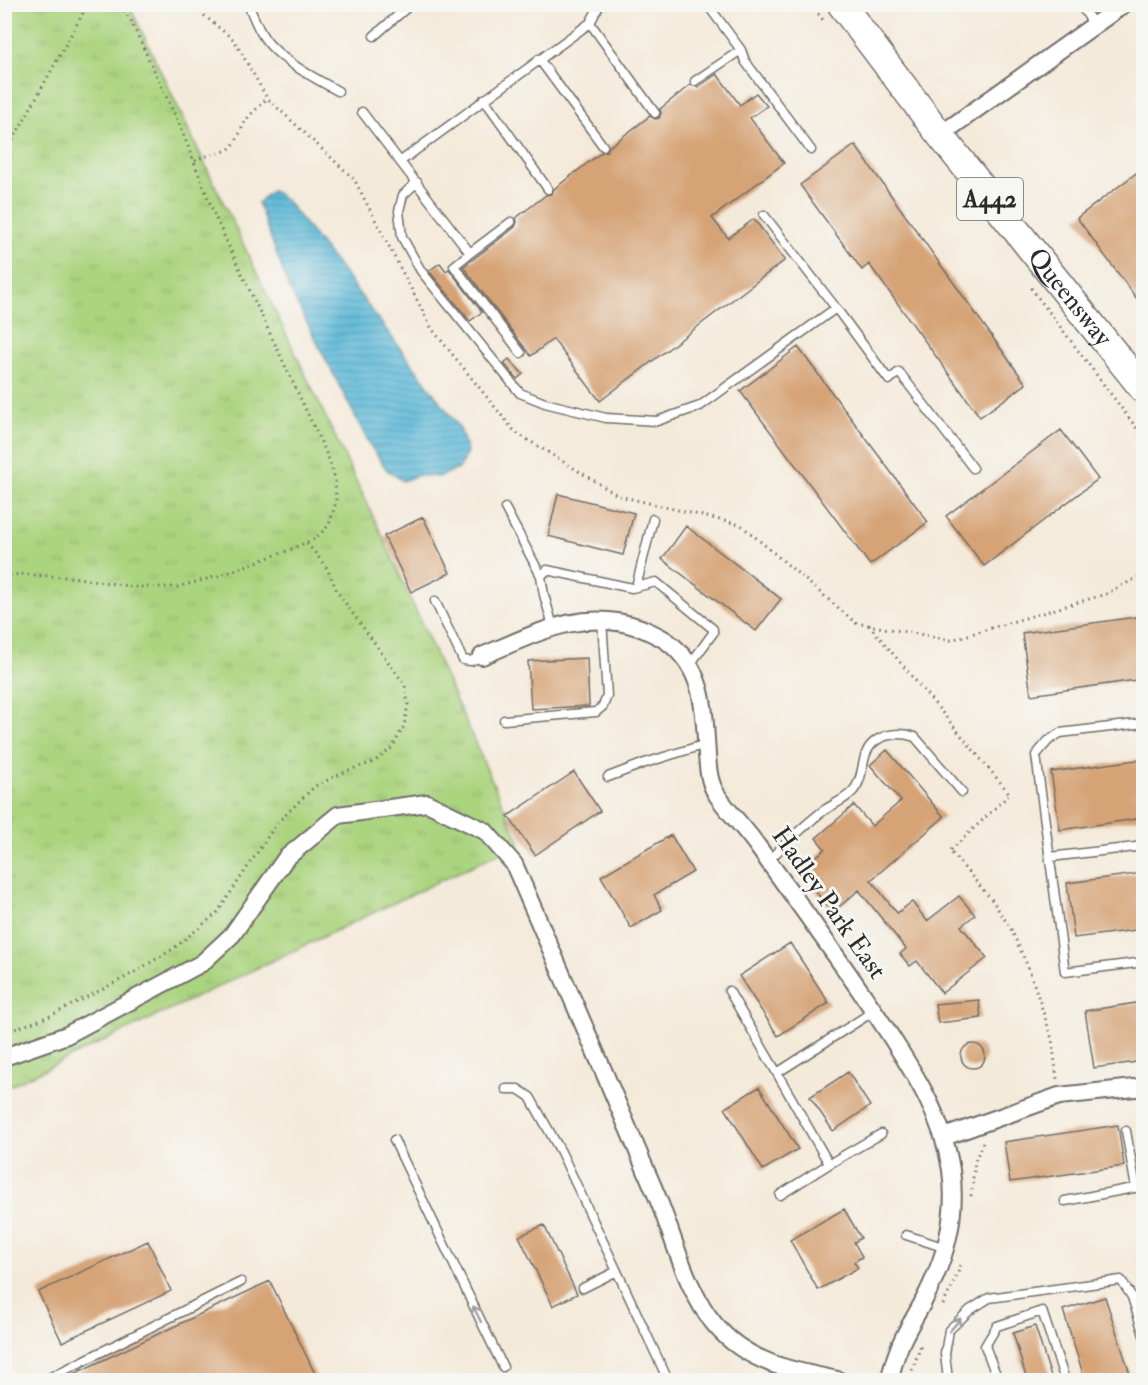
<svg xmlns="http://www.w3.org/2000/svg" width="1148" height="1385" font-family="'IM FELL Double Pica',serif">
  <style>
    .grass { fill: url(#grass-tufts); stroke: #6b8055; stroke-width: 1.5 }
    .water { fill: url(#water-rules); stroke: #427282; stroke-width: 1.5 }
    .building { fill: #d5a376 }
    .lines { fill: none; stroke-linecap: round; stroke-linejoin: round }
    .lane-casing { stroke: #716e68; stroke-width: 11 }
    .street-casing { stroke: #716e68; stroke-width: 20 }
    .primary-casing { stroke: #716e68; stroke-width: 30 }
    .path { stroke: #716e68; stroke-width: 3; stroke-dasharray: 1.5 4.5; stroke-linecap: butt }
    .lane { stroke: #fff; stroke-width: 8 }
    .street { stroke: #fff; stroke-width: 16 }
    .primary { stroke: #fff; stroke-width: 27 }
    .oneway { stroke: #a0a0a0 }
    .labels { text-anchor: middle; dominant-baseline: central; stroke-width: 6; stroke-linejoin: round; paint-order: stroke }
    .shield { fill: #f6f6f2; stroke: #686867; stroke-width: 1.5 }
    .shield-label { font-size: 24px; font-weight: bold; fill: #2b2b2b }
    .street-label { font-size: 26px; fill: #2b2b2b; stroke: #f6f6f2 }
  </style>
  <defs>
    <pattern id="grass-tufts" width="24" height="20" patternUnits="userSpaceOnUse" patternTransform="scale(1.5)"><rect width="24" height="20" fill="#abd47f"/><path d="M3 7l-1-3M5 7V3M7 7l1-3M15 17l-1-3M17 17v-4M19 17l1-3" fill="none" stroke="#93b66e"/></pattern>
    <pattern id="water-rules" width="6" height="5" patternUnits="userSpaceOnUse" patternTransform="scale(1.5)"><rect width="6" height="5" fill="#5ab8d8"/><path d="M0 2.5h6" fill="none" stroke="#4b96af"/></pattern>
  </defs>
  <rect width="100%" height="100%" fill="#f6f6f2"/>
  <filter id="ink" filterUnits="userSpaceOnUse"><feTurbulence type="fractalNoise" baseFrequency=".0167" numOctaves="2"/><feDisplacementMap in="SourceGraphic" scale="12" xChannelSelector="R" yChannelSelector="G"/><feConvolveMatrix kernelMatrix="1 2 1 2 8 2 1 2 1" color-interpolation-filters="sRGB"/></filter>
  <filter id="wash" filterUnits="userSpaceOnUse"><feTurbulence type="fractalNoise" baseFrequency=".008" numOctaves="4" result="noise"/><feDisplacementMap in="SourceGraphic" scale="24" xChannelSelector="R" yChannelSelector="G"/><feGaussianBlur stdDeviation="1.35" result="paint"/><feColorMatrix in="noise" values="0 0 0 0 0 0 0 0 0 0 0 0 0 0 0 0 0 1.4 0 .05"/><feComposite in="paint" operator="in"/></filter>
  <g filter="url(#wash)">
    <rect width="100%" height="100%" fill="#f4eada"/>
    <!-- grass -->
    <path class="grass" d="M4,5H129L380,531L520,843L5,1088Z"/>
    <!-- water -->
    <path class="water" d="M272,190L285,199L342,271L460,428L467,452L459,469L438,477L418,475L403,481L387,470L370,445L289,288L258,203Z"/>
    <g id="blocks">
      <!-- building -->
      <path class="building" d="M717,74L740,105L756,93L767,106L750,118L784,163L712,218L728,238L754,219L785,260L600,401L553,339L531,356L463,267L515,227L517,222L516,218L546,195L552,194L554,189L602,152L607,151L609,147L650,116L655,119L659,118L661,113L660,109L690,85L698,87Z
        M855,145L1026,384L980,417L869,264L862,270L800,185Z
        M1143,168V307L1077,218Z
        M440,263L446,271L449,269L482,312L470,321L429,271Z
        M798,347L928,522L870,565L740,391Z
        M509,359L523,374L517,379L504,363Z
        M1061,430L1098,479L984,566L946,516Z
        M558,494L634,513L623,555L548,536Z
        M423,517L450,573L411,592L384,536Z
        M686,526L781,599L756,631L662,559Z
        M1143,616V679L1031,695L1022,633Z
        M587,658L589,706L531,709L528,661Z
        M887,750L944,817L871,880L897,913L912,902L927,921L959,896L975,915L961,926L987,958L942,993L917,961L910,966L900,954L906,949L859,890L833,912L799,872L825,849L816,838L854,805L872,826L901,801L870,765Z
        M1143,759V818L1060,830L1051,772Z
        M574,772L600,811L535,855L508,816Z
        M671,835L693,872L654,895L662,910L631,928L601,876Z
        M1143,873V929L1074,938L1067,883Z
        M790,943L829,1003L778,1036L739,976Z
        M979,1000L981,1018L938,1023L935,1004Z
        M1143,1002V1061L1094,1068L1085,1011Z
        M961 1056a12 12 0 1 1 24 0a12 12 0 1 1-24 0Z
        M848,1072L870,1106L833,1131L810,1097Z
        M759,1087L798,1149L763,1170L725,1108Z
        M1118,1125L1124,1166L1010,1182L1004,1142Z
        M844,1209L861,1238L854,1242L862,1257L854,1262L858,1268L818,1290L790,1240Z
        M544,1225L577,1294L553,1306L519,1236Z
        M148,1241L171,1291L62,1342L38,1292Z
        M270,1281L318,1380H61Z
        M1105,1297L1132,1380H1085L1063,1310Z
        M1035,1326L1052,1380H1027L1013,1333Z"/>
    </g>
  </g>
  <g filter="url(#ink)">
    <use href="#blocks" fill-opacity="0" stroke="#716e68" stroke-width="1.5"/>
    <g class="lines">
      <!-- lane casing -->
      <g class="lane-casing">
        <path id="lane" d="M248,4C254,18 260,35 271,46C286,63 318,80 338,91
          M707,4L741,50L745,61L811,150
          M1080,4L1094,25
          M590,23L655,113
          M374,36L411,4
          M539,59L603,146
          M695,81L741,50
          M484,99L548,189
          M362,112L470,253L511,222
          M401,161L590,23L600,4
          M417,182L403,195L399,211L402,237L421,271L520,393L545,403L606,418L657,421L700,406L836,308L889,380L899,372L973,468
          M764,215L836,308
          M470,253L454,266L521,353
          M505,508L541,576
          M636,587L653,519
          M435,601L463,660L471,661L482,656
          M553,626L544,595L541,576L547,570L632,588L656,582L713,629V633L689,666
          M504,720L596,712L603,706L607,696L602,620
          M1144,723L1060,733L1048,741L1036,755L1065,972L1144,962
          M608,777L645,763L706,744
          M1050,857L1144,846
          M768,861C785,844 803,826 823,811C833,804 845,800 853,791C865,778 860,756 872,744C883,733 902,732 915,737L962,792
          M729,991L777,1073
          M506,1089H518L530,1097L561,1152L668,1380
          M1126,1131L1136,1188
          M394,1140L503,1367
          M829,1164L881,1134
          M780,1195L829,1164L777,1073L874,1011
          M1065,1201L1144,1186
          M906,1235L946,1248
          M583,1288L617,1271
          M45,1380L241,1282
          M948,1380L945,1354L949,1330L970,1310L989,1298L1121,1280L1132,1297L1144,1335
          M998,1380L985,1346L997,1326L1042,1311L1065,1380"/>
      </g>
      <!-- street casing -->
      <g class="street-casing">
        <path id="street" d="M940,135L1124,4
          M482,656C535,634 582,607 641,628C650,632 660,636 668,642C706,671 704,713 707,755C708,769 709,783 717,795C728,812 744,827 756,844C799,904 843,964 884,1026C913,1071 943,1116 951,1170C958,1220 944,1262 922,1304C914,1319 903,1335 898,1351C894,1360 892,1371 889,1380
          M4,1057L67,1035L202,963L232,935L286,858L338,815L427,803L485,831L514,864C562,973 609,1084 656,1194C674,1236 686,1292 716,1326C748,1363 792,1371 838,1380
          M944,1137L1059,1096L1144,1087"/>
      </g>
      <!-- primary casing -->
      <g class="primary-casing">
        <g id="primary">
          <path id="s1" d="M841,4L940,135L1144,390"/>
        </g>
      </g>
      <!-- path -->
      <path class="path" d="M190,4L234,40L267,98L354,179L432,329L515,432L619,496L741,525L856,623L951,640L1106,594L1144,574
        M811,4L823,20
        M4,156L88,4
        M195,161C206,154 222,154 230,148C240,139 240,128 247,119C253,111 261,106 267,98
        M1031,288L1144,438
        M4,577L20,574L79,578L134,587H177L218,576L292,549L316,538L329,525L336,502L335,478L328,457L217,221L180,126L131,21L120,4
        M869,625L1010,794L950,851L992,900L1011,929L1029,969L1052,1039L1057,1079
        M4,1033L50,1016L128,976L173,949L217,913L277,823L315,786L349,770L374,762L392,748L404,726L408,704L405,685L338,593L327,568L307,543
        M971,1196L975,1161L983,1142
        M943,1305L958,1273L960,1265
        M910,1376L921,1345"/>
      <!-- lane -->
      <use href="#lane" class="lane"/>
      <!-- street -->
      <use href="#street" class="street"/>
      <!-- primary -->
      <use href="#primary" class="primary"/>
    </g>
    <!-- one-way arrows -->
    <defs><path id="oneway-shaft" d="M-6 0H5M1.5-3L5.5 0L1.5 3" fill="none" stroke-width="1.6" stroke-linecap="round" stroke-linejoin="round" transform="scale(1.5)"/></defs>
    <g class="oneway">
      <use href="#oneway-shaft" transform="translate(477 1314) rotate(-116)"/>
      <use href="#oneway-shaft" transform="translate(955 1325) rotate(-49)"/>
    </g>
  </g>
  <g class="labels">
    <!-- shield labels -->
    <rect class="shield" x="957" y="178" width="66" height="42" rx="4.5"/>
    <g class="shield-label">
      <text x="990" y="199">A442</text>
    </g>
    <!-- street labels -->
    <g class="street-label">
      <text stroke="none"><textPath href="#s1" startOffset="372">Queensway</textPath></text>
      <text transform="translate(829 903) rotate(55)">Hadley Park East</text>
    </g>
  </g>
  <!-- margin -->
  <rect width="1148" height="1385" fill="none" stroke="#f6f6f2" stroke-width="24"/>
</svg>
